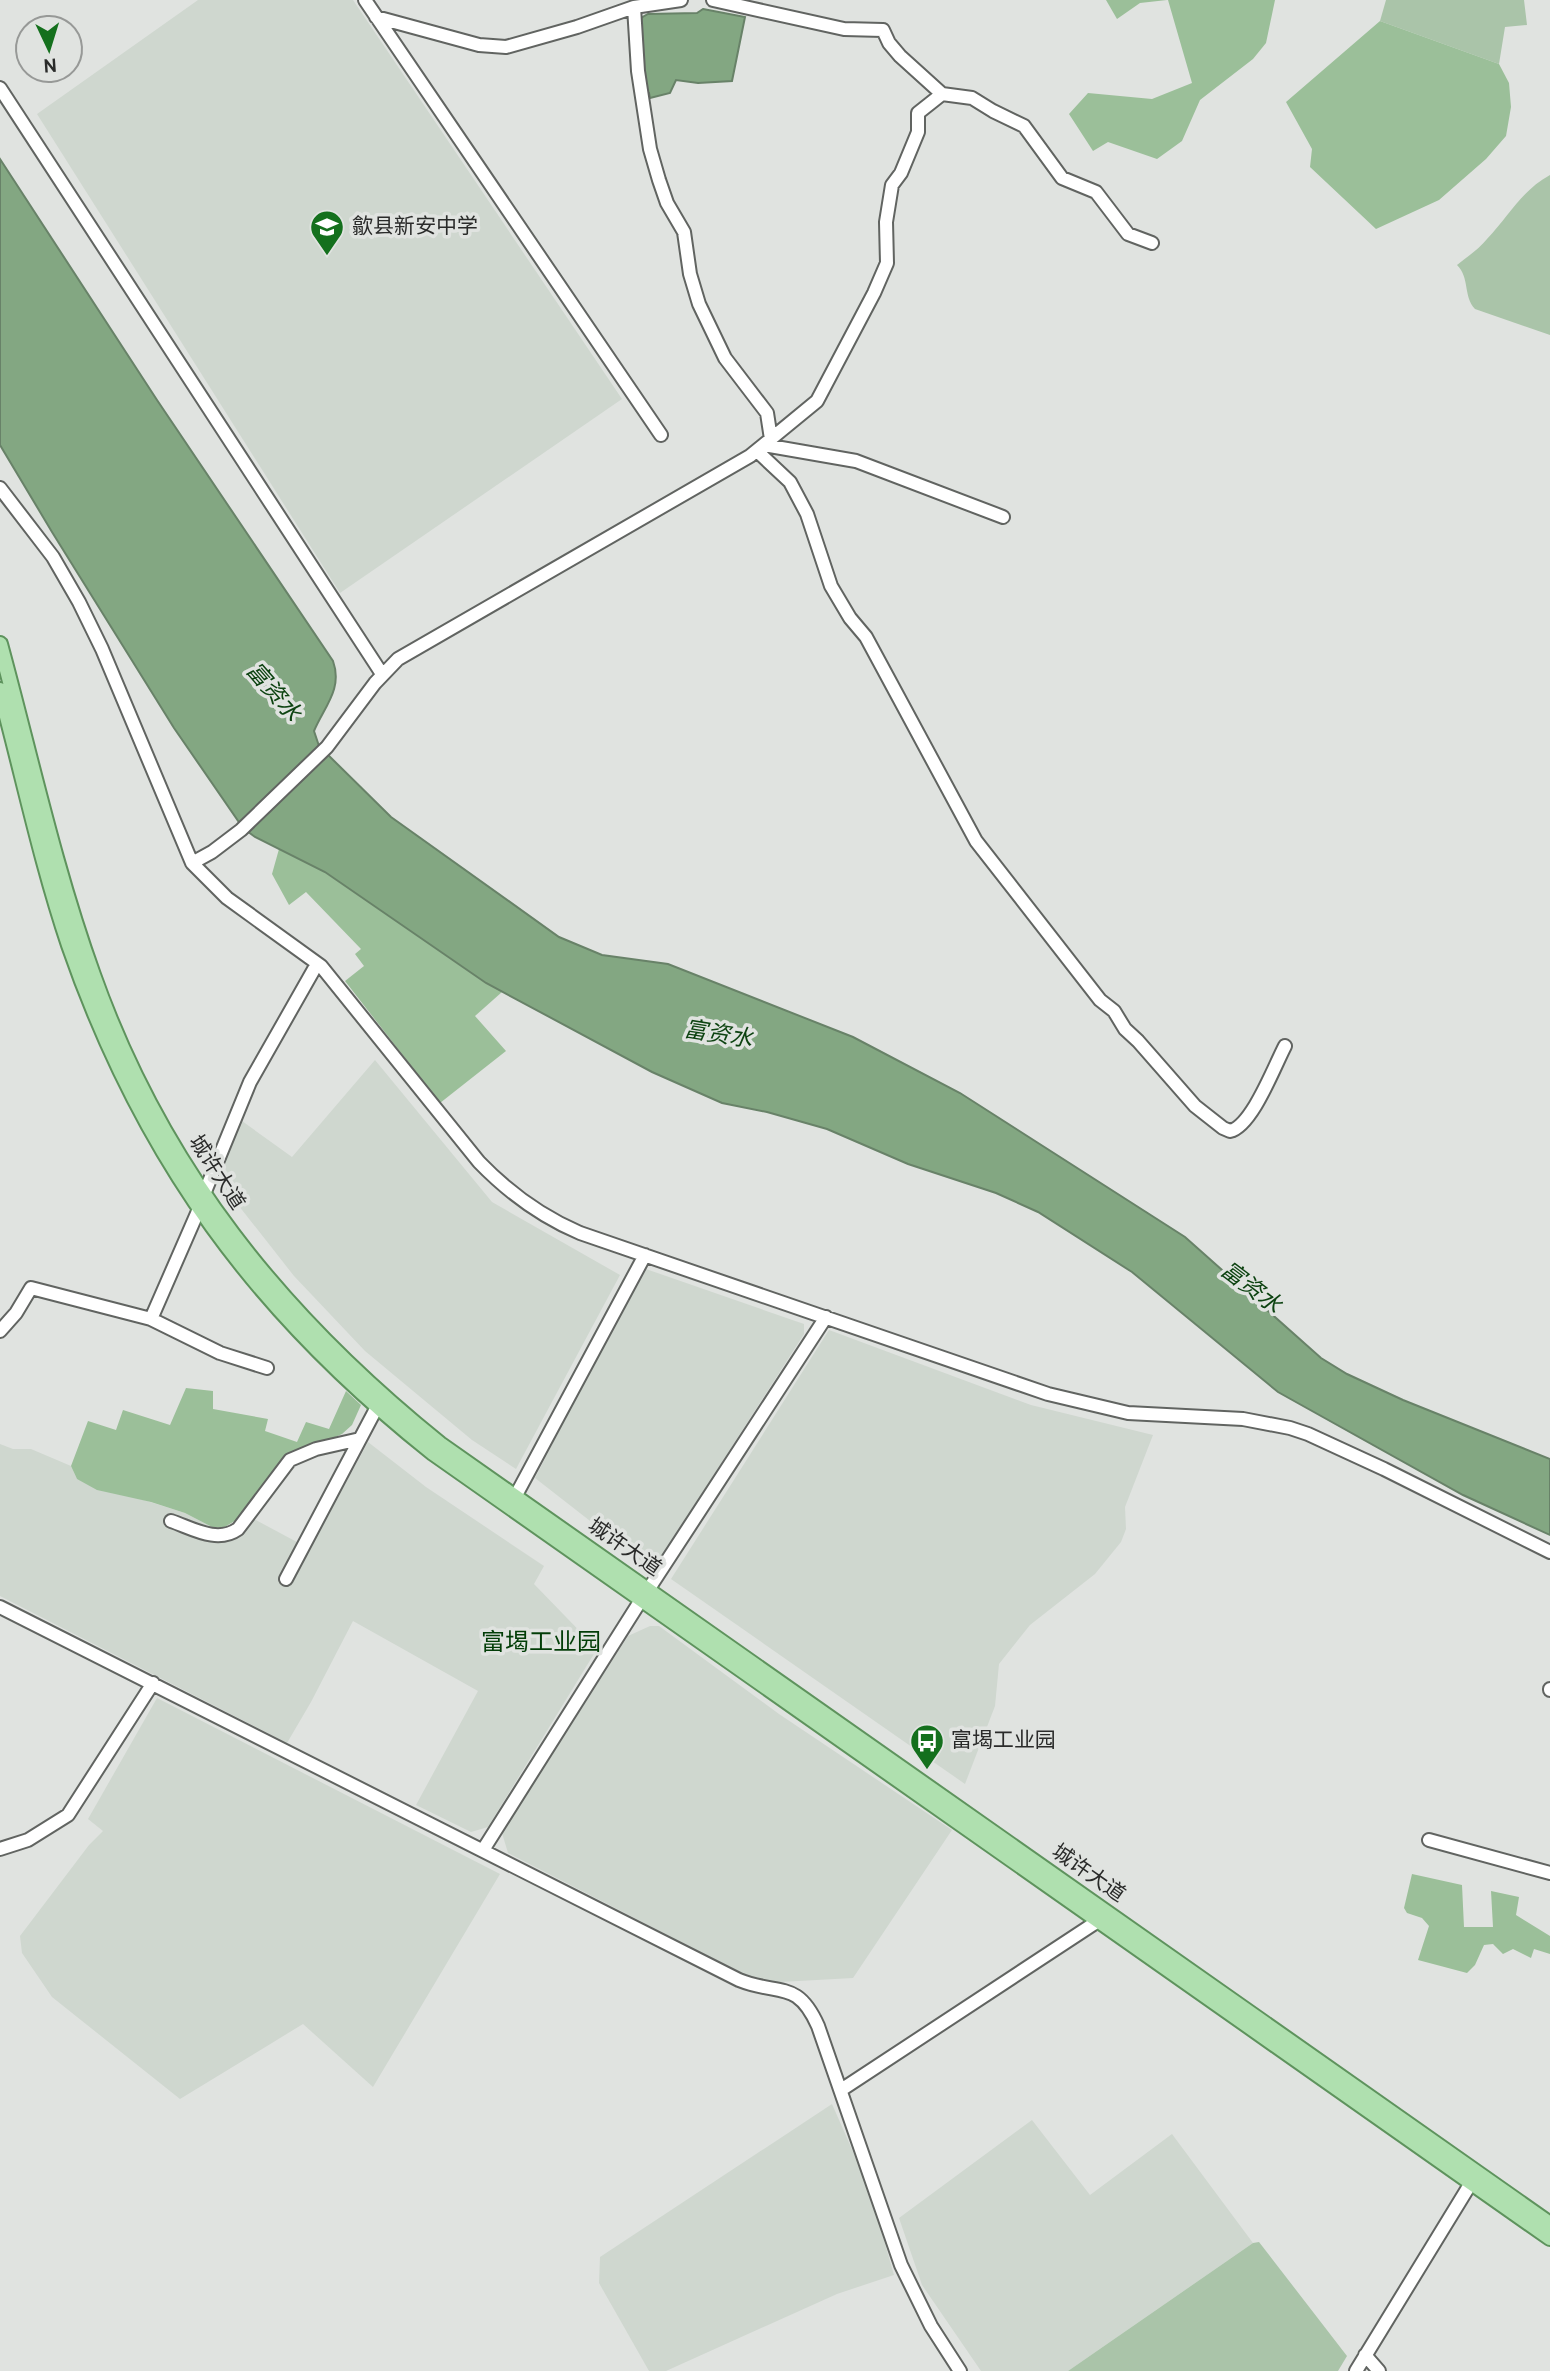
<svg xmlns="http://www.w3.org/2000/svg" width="1550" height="2371" font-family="Overpass,'Noto Sans SC',sans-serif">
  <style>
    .built { fill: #cfd7cf }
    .green { fill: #aac4a9 }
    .forest { fill: #9bbf99 }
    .water { fill: #83a782; stroke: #688268; stroke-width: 2 }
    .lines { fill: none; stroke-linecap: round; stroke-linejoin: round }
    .minor-casing { stroke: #616461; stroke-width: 16 }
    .major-casing { stroke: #5e935d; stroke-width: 18 }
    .minor { stroke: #fff; stroke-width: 12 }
    .major { stroke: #afe0af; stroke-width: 14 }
    .labels { text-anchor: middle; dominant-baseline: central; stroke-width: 7; stroke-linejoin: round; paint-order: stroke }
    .poi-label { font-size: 21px; fill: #2a2b2a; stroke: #e0e3e0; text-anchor: start }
    .street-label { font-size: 21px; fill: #2a2b2a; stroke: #e0e3e0 }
    .water-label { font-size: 23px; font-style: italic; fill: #0d4311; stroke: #e0e3e0 }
    .quarter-label { font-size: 24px; fill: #023d07; stroke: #e0e3e0 }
  </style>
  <rect width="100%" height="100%" fill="#e0e3e0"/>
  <!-- built -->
  <path class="built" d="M198,0H353L622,399L340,593L37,114Z
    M375,1060L492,1202L620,1275L516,1469L472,1440L365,1351L294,1276L217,1178L242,1121L292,1157Z
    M643,1268L804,1324V1334L653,1570L535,1478Z
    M829,1330L1031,1405L1153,1435L1125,1507L1126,1529L1121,1542L1095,1574L1030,1625L999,1664L995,1706L965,1784L671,1579Z
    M368,1442L426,1487L544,1566L534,1584L597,1649L488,1827L471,1832L416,1805L478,1691L353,1621L311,1702L287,1743L0,1596V1444L13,1449H31L71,1466L77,1479L185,1513L212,1527L223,1528L233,1540L252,1518L310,1549Z
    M650,1626H659L779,1714L952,1830L853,1978L761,1983L508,1853L502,1833L628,1636Z
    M157,1698L500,1874L373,2087L303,2024L180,2099L52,1997L22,1953L20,1936L89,1845L103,1831L88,1819Z
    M832,2104L869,2188L894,2275L837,2294L666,2371H649L599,2283L600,2257Z
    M1032,2120L1090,2195L1172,2134L1253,2243L1068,2371H981L922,2285L899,2218Z"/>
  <!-- green -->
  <path class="green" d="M1386,0H1524L1527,25L1505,27L1499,64L1380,21Z
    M1550,175V335L1475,309C1463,296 1470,278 1457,265C1467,257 1479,249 1487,239C1509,216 1522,190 1550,175Z
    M1259,2242L1347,2356L1338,2371H1068L1253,2243Z"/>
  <!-- forest -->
  <path class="forest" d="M1106,0H1167L1140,3L1117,19Z
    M1168,0H1275L1266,43L1253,59L1200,100L1182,141L1157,159L1108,142L1093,151L1069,114L1088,93L1152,99L1192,83Z
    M1380,21L1499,64L1509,83L1511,107L1506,136L1486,159L1439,200L1376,229L1310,167L1312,149L1286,102Z
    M279,849L325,872L502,992L475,1016L506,1051L440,1103L345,981L364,966L355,954L361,949L306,892L289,905L272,874Z
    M186,1388L213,1391V1409L268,1419L265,1431L297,1442L306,1422L329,1429L346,1391L361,1405L352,1425L342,1434L311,1448L238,1519L223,1528L212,1527L185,1513L151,1502L97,1490L77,1479L71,1466L88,1421L116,1430L123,1410L170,1425Z
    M1412,1874L1462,1885L1464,1927H1493L1491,1891L1519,1897L1516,1915L1550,1936V1954L1534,1949L1531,1958L1513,1949L1503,1954L1493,1944L1484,1945L1475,1965L1467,1973L1418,1960L1429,1926L1422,1918L1407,1913L1404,1908Z"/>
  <!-- water -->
  <path class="water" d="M703,9L745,17L732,81L698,83L676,80L670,93L650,98L649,93L646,92L640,25L641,18L648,14L697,13Z
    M0,159L157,400L333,661C343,689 324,707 314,731L319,746L391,817L559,937L602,955L668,964L853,1037L960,1093L1185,1237L1321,1358L1347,1374L1403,1400L1550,1459V1535L1463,1495L1278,1392L1132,1272L1038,1212L996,1193L908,1164L827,1129L767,1112L722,1103L652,1072L486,983L325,872L255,837L243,828L174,728L52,532L0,445Z"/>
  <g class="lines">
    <!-- minor casing -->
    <g class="minor-casing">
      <path id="minor" d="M365,0L661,435
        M713,0L844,29L883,30L889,43L900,56L942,94L972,98L993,111L1024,126L1062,178L1096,192L1128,234L1152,243
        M634,7L638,71L650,149L659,180L667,203L684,232L690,274L699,304L725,358L767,413L771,439
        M376,17L479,45L506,47L577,27L634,7L681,0
        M0,88L382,674
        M764,445L856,461L1003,517
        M757,451L790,482L807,514L831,586L850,618L866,637L976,841L1100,1000L1114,1011L1125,1029L1138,1041L1195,1106L1223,1128L1230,1131C1252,1126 1274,1067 1285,1046
        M0,488L53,557L79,602L102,649L192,863L227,898L321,966L479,1162C509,1193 540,1216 580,1233L1048,1394L1128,1413L1243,1419L1290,1428L1308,1434L1384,1469L1550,1552
        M192,863L212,852L241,830L327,747L375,683L398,659L750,456L817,401L874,293L887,263L886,222L892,185L901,173L918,132V113L942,94
        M204,1194L250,1082L317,964
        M151,1319L199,1209
        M0,1331L16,1313L31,1288L151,1319L220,1353L267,1368
        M515,1497L645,1255
        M171,1521C192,1528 217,1544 238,1529L290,1460L316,1449L360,1439
        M286,1579L377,1407
        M648,1590L826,1317
        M0,1607L739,1980C779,1996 797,1979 818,2026L901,2265L931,2326L960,2371
        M1550,1689V1690
        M1429,1840L1550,1873
        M0,1849L28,1840L68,1815L153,1683
        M483,1850L641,1600
        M841,2090L1098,1921
        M1365,2355L1379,2371
        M1356,2371L1471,2183"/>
    </g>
    <!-- major casing -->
    <g class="major-casing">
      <path id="major" d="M0,644C30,754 54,867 93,975C162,1169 281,1316 440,1444L1550,2224
        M0,690C23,775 41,862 69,945C143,1159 257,1313 433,1453L1550,2238"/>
    </g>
    <!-- minor -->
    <use href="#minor" class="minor"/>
    <!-- major -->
    <use href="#major" class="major"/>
  </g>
  <!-- icons -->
  <defs>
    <g id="school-pin" transform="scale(1.75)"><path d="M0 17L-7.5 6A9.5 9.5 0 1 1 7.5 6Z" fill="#14701d" stroke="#e0e3e0"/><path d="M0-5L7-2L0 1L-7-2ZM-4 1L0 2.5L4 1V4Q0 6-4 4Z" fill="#fff"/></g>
    <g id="bus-pin" transform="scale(1.75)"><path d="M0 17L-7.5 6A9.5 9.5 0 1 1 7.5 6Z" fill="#14701d" stroke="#e0e3e0"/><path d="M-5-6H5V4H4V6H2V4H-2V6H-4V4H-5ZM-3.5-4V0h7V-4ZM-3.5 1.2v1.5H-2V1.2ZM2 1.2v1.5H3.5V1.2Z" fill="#fff"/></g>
  </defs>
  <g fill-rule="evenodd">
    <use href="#school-pin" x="327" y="227"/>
    <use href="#bus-pin" x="927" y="1741"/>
  </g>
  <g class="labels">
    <!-- poi labels -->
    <g class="poi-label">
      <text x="352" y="227">歙县新安中学</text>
      <text x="951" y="1741">富堨工业园</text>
    </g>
    <!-- street labels -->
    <g class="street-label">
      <text transform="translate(216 1173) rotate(57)">城许大道</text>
      <text transform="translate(624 1548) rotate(35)">城许大道</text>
      <text transform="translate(1088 1874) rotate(35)">城许大道</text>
    </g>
    <!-- water labels -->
    <g class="water-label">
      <text transform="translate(272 693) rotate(49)">富资水</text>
      <text transform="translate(718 1036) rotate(9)">富资水</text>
      <text transform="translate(1250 1289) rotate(37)">富资水</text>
    </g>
    <!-- quarter labels -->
    <g class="quarter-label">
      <text x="541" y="1644">富堨工业园</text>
    </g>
  </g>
  <!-- north arrow -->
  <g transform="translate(49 49) rotate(176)"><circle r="33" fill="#e0e3e0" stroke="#979997" stroke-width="2"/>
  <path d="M0-5L12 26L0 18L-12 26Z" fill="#14701d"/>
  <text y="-10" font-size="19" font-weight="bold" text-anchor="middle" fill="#2a2b2a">N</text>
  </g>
</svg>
